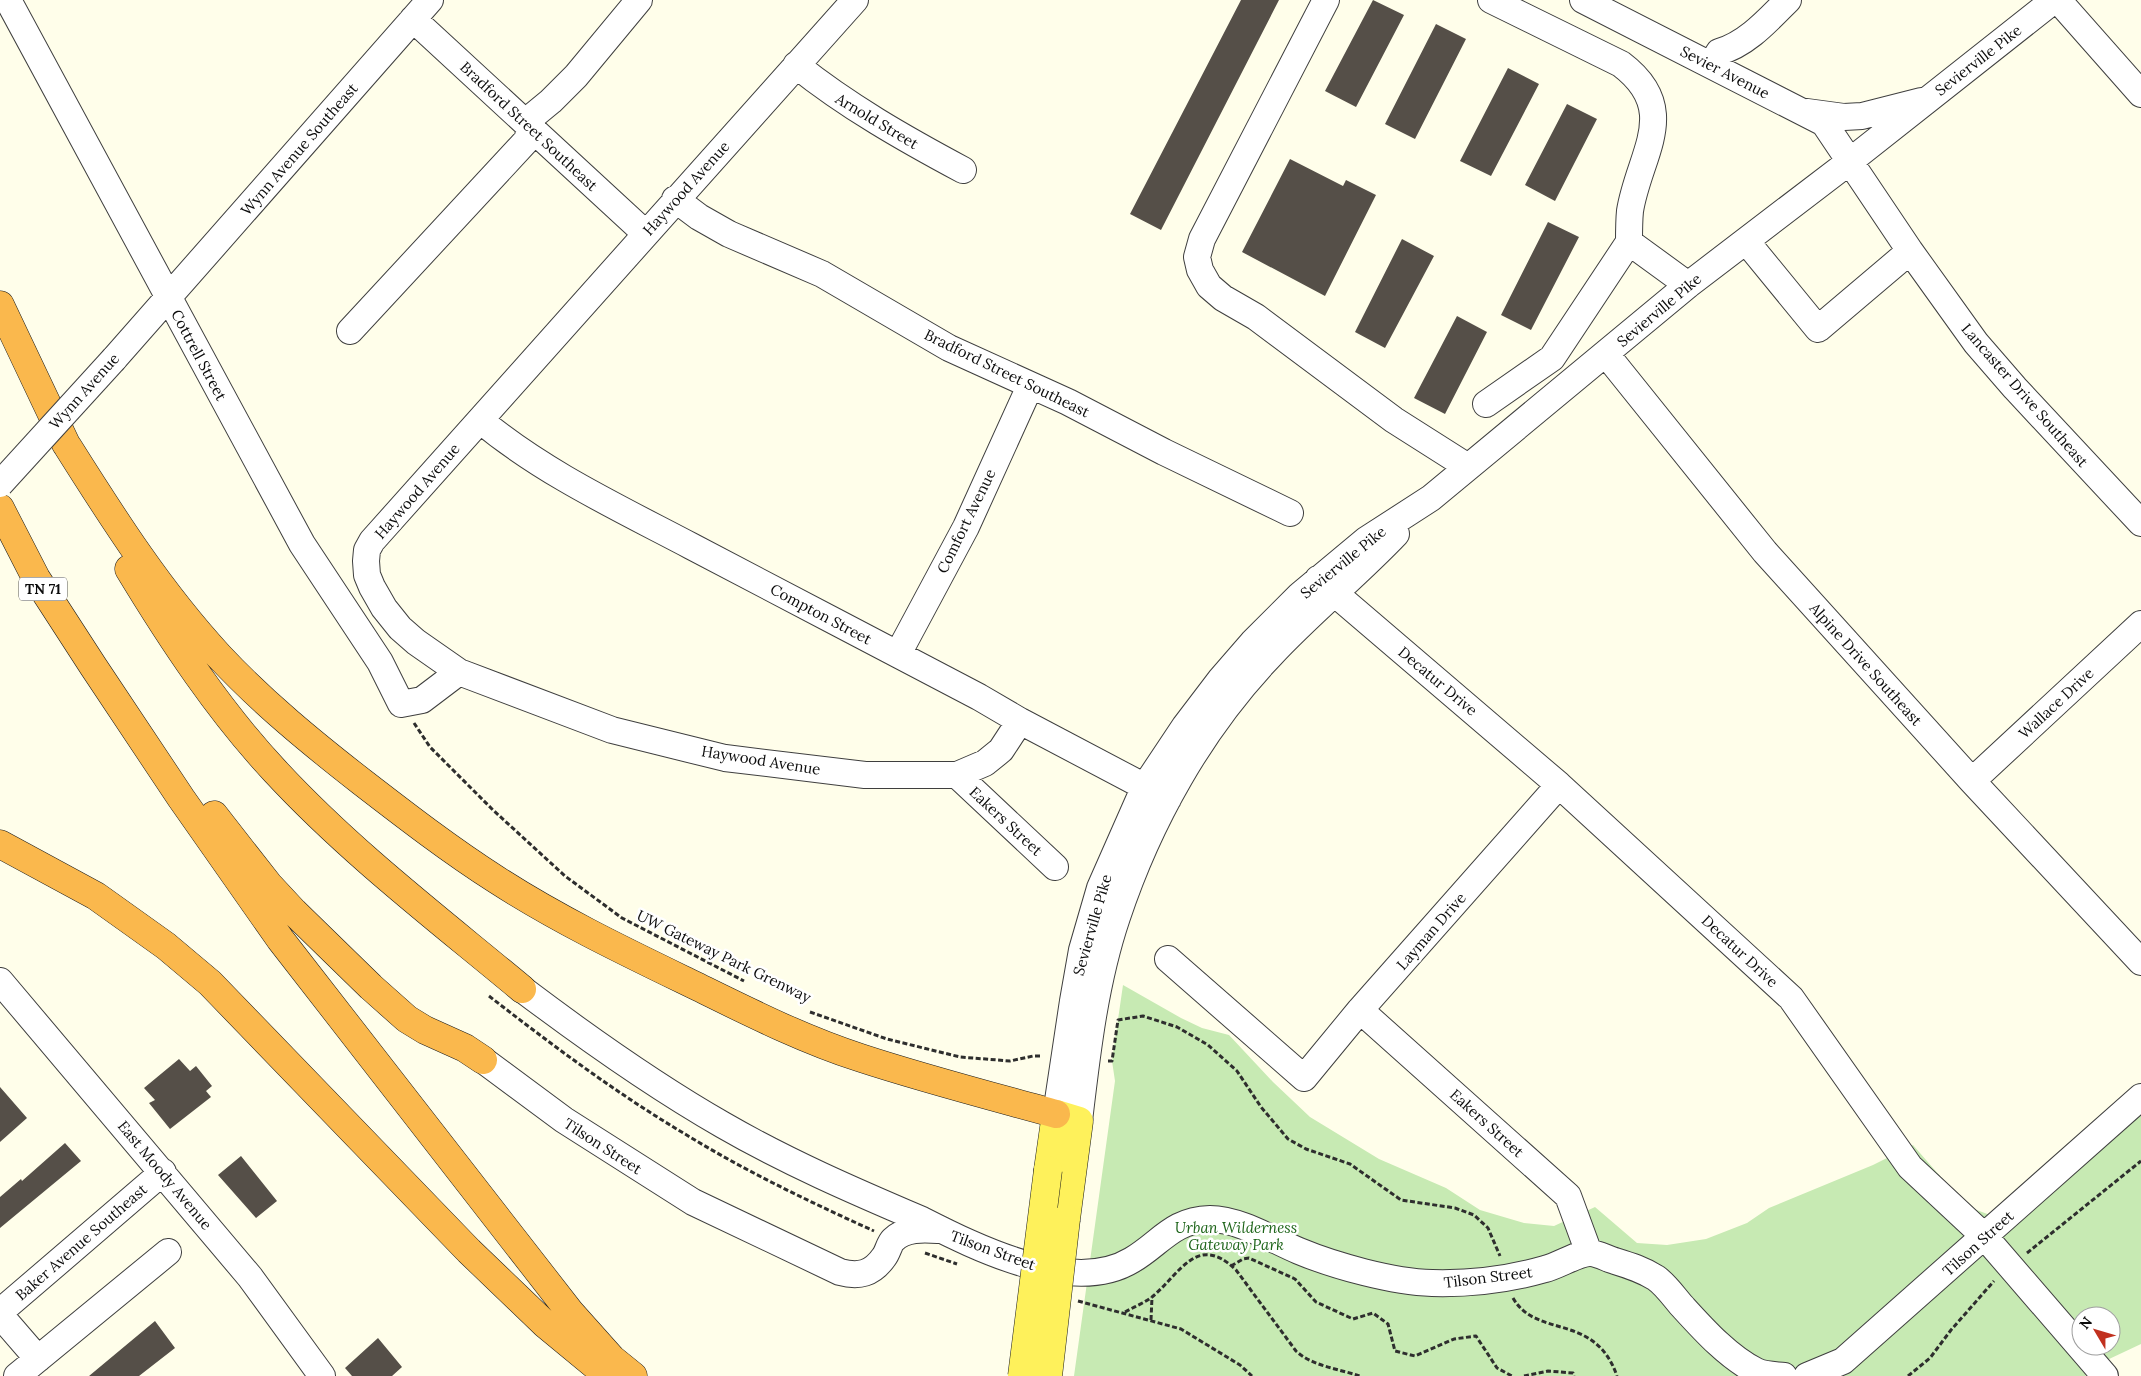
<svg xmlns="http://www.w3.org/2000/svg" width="2141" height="1376" font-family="Lora,serif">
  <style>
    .green { fill: #c7eab3; fill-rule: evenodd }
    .building { fill: #554f48 }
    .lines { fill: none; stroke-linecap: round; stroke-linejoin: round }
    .minor-casing { stroke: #3f3f3f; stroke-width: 28 }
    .major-casing { stroke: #1d1d1d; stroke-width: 29 }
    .highway-casing { stroke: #1d1d1d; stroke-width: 29 }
    .path { stroke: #2e2e2e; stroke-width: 3; stroke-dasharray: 5 2.5; stroke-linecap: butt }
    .minor { stroke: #fff; stroke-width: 26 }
    .major { stroke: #fef15b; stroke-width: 28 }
    .highway { stroke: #fab84d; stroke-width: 28 }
    .minor-bridge-casing { stroke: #3f3f3f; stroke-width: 28; stroke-linecap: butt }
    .major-bridge-casing { stroke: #1d1d1d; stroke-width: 29; stroke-linecap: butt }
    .minor-bridge { stroke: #fff; stroke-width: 26 }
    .major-bridge { stroke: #fef15b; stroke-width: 28 }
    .labels { text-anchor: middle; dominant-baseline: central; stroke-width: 5; stroke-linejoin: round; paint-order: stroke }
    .shield { fill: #fff; stroke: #555; stroke-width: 1 }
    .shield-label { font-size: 14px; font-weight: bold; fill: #0c0c0c }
    .street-label { font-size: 15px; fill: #0c0c0c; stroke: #fff }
    .park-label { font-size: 15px; font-style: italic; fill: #1e651a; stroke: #fff }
  </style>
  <rect width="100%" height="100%" fill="#fffeea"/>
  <!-- green -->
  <path class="green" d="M1123,985L1181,1018L1202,1028L1229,1035L1273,1082L1310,1117L1379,1159L1446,1188L1480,1210L1524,1223L1554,1226L1595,1207L1637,1243L1667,1245L1706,1239L1747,1223L1769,1208L1873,1165L1913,1145L1966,1206L1990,1215L2141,1088V1344L2107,1360L2085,1376H1074L1115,1081L1112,1061ZM2081,1316H2111V1346H2081Z"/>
  <!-- building -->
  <path class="building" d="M1241,0H1279L1161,230L1130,214Z
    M1373,0L1404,15L1356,107L1325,91Z
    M1436,24L1466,39L1415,139L1385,124Z
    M1508,68L1539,84L1491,176L1460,161Z
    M1567,104L1597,119L1555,201L1525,185Z
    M1290,159L1343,186L1346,180L1376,195L1325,296L1242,252Z
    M1548,222L1579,237L1531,330L1501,315Z
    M1402,239L1434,256L1385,348L1355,332Z
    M1457,316L1487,332L1445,414L1414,398Z
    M179,1059L190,1071L196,1066L212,1086L206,1091L211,1097L170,1129L149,1103L155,1100L144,1088Z
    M0,1087L27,1118L0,1142Z
    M65,1143L81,1161L0,1228V1197L21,1179L22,1181Z
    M241,1156L277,1201L256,1218L218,1175Z
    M155,1321L175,1348L139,1376H89Z
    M378,1338L402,1367L392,1376H352L345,1368Z"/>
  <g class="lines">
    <!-- minor casing -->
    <g class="minor-casing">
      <path id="minor" d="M8,0L302,544L380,662L401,704L422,700L459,672
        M855,0L372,541L367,550L366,561L367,575L372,587L384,608L400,628L416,642L459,672L612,730L725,758L865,775H957L985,763L1001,750L1020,721
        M1326,0L1202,239L1197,257L1200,270L1209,286L1223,298L1256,317L1394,420L1468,467
        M1491,0L1621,64C1682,110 1639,154 1630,211C1629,221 1629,232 1629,242L1688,285
        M1583,0L1824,123L1910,251L1976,343L2015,388L2141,523
        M2058,0L2141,94
        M413,19L645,233
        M796,65C847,106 905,139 963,170
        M1711,65L1719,52C1747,44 1768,20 1788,0
        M1807,112L1844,117L1862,116L1921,101
        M675,199L699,217L729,234L822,274L949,348L1068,402L1164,452L1290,513
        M1746,241L1818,329L1910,251
        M350,331L527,140L534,115L551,101L576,76L639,0
        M1606,354L1765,552L1972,781L2141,962
        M114,359L430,0
        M1486,404L1552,358L1629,242
        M480,420C542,472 619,508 691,546C787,596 883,647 979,697L1020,721L1168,799
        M1318,579L1559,785L1791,998L1910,1167L1985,1237L2105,1376
        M898,654L966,527L1030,386
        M957,775L1055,867
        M1972,781L2141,624
        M1168,959L1304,1078L1360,1010L1559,785
        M0,981L250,1277L322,1376
        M522,989C587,1038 653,1085 723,1125C787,1162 854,1191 922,1220C977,1248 1073,1296 1132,1260C1161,1243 1172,1220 1210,1219C1239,1219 1273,1240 1299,1251C1335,1266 1393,1282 1432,1283C1469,1284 1510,1279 1545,1269C1558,1266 1578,1253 1590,1253C1597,1253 1606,1258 1612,1260C1628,1265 1642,1269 1656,1278C1666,1285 1674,1297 1682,1306C1703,1329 1728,1357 1756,1371C1764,1375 1776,1375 1784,1376
        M1360,1010L1568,1196L1589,1253
        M483,1060L564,1120L693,1202L840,1272C859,1277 872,1274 884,1257C888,1252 889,1244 893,1240C905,1228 923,1229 938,1230
        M1056,1114L1073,1001L1082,950L1100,888L1145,786L1185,726L1220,680L1253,642L1300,595L1366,540L1431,498L1688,285L1849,162L2054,0
        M1079,1121C1087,1053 1095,982 1117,917C1149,821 1201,728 1271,655C1310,613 1356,576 1396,534
        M0,1312L163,1172
        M0,1315L38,1359
        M17,1376L168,1252
        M1807,1376L1843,1361L2141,1097"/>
    </g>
    <!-- major casing -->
    <g class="major-casing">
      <path id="major" d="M1048,1170L1056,1114L1079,1121L1066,1219"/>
    </g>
    <!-- highway casing -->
    <g class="highway-casing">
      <path id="highway" d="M0,305L66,444
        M68,447C114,520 160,592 219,656C263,703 312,743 362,782C406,816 450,850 497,880C559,920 626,952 692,984C747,1011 802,1039 861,1058C925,1079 991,1096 1056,1114
        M0,508L36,578L93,666L181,798L280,939L570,1312L612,1359L633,1376
        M129,569C172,640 219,711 275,771C350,852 438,919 522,989
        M214,815L268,884L294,912L371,987L407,1019L425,1030L465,1048L483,1060
        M0,844L96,896L166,946L210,983L469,1251L545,1324L608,1376"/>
    </g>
    <!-- path -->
    <path class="path" d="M414,723L430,747L493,810L565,876L622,918L744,981
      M489,996C552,1045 616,1093 685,1134C745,1171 810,1202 874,1231
      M810,1012L887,1039L960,1057L1010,1061L1033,1056H1042
      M1108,1061H1112L1118,1020L1143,1016L1177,1027L1208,1045L1237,1071L1261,1107L1288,1139L1306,1149L1350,1164L1401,1200L1455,1208L1474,1215L1488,1228L1500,1256
      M925,1253L957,1264
      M2027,1253L2141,1161
      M1231,1266L1243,1259L1249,1258L1295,1279L1316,1302L1353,1319L1373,1313L1388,1324L1395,1351L1415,1356L1454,1339L1476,1336L1497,1368L1512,1376
      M1513,1298C1536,1339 1595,1312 1617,1376
      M1078,1301L1181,1329L1240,1365L1252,1376
      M1125,1312C1134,1307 1144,1303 1152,1297C1180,1274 1197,1232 1236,1270L1296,1351C1312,1366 1339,1369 1360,1376
      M1151,1320L1152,1297
      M1524,1376L1548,1371L1573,1373L1574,1376
      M1908,1376L1930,1358L1951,1330L1994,1281"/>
    <!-- minor -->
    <use href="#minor" class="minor"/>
    <!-- major -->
    <use href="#major" class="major"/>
    <!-- highway -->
    <use href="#highway" class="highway"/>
    <!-- minor-bridge casing -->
    <g class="minor-bridge-casing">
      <path id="minor-bridge" d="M0,484L114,359"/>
    </g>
    <!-- major-bridge casing -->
    <g class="major-bridge-casing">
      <path id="major-bridge" d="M1022,1376L1048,1170
        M1048,1376L1066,1219"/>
    </g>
    <!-- minor-bridge -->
    <use href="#minor-bridge" class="minor-bridge"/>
    <!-- major-bridge -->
    <use href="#major-bridge" class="major-bridge"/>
  </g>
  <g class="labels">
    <!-- shield labels -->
    <rect class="shield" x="19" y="577.5" width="48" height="23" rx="4"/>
    <g class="shield-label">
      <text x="43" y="589">TN 71</text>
    </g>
    <!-- street labels -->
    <g class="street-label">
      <text transform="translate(1978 60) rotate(-38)">Sevierville Pike</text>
      <text transform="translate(1725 72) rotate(27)">Sevier Avenue</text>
      <text transform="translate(877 121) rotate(31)">Arnold Street</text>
      <text transform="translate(529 126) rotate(43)">Bradford Street Southeast</text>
      <text transform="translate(299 149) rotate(-49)">Wynn Avenue Southeast</text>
      <text transform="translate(686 188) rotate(-48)">Haywood Avenue</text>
      <text transform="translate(1659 310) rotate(-40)">Sevierville Pike</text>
      <text transform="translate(199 355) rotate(62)">Cottrell Street</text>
      <text transform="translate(1007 373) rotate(26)">Bradford Street Southeast</text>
      <text transform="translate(84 391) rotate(-48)">Wynn Avenue</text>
      <text transform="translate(2025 395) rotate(49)">Lancaster Drive Southeast</text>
      <text transform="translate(417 491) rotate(-49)">Haywood Avenue</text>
      <text transform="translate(966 521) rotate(-64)">Comfort Avenue</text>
      <text transform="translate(1343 562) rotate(-39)">Sevierville Pike</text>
      <text transform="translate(821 614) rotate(28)">Compton Street</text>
      <text transform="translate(1866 664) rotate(48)">Alpine Drive Southeast</text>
      <text transform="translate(1438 681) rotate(40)">Decatur Drive</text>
      <text transform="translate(2056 703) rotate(-43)">Wallace Drive</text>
      <text transform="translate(761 760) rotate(9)">Haywood Avenue</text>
      <text transform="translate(1006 821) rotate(43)">Eakers Street</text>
      <text transform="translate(1092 925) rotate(-74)">Sevierville Pike</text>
      <text transform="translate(1431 931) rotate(-49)">Layman Drive</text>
      <text transform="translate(1740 951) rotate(43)">Decatur Drive</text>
      <text transform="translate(724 956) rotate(26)">UW Gateway Park Grenway</text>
      <text transform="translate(1487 1123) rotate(42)">Eakers Street</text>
      <text transform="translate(603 1146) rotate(33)">Tilson Street</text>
      <text transform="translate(165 1175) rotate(50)">East Moody Avenue</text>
      <text transform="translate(81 1242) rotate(-41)">Baker Avenue Southeast</text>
      <text transform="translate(1978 1243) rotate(-42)">Tilson Street</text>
      <text transform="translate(993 1250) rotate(20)">Tilson Street</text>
      <text transform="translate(1488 1277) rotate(-7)">Tilson Street</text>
    </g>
    <!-- park labels -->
    <g class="park-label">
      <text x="1236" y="1227">Urban Wilderness<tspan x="1236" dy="17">Gateway Park</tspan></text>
    </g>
  </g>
  <!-- north arrow -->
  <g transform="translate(2096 1331) rotate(308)"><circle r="24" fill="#ffffff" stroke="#9e9e9e"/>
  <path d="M0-4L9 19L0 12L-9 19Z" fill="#c1311f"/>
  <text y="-8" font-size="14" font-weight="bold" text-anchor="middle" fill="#0c0c0c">N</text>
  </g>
</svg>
